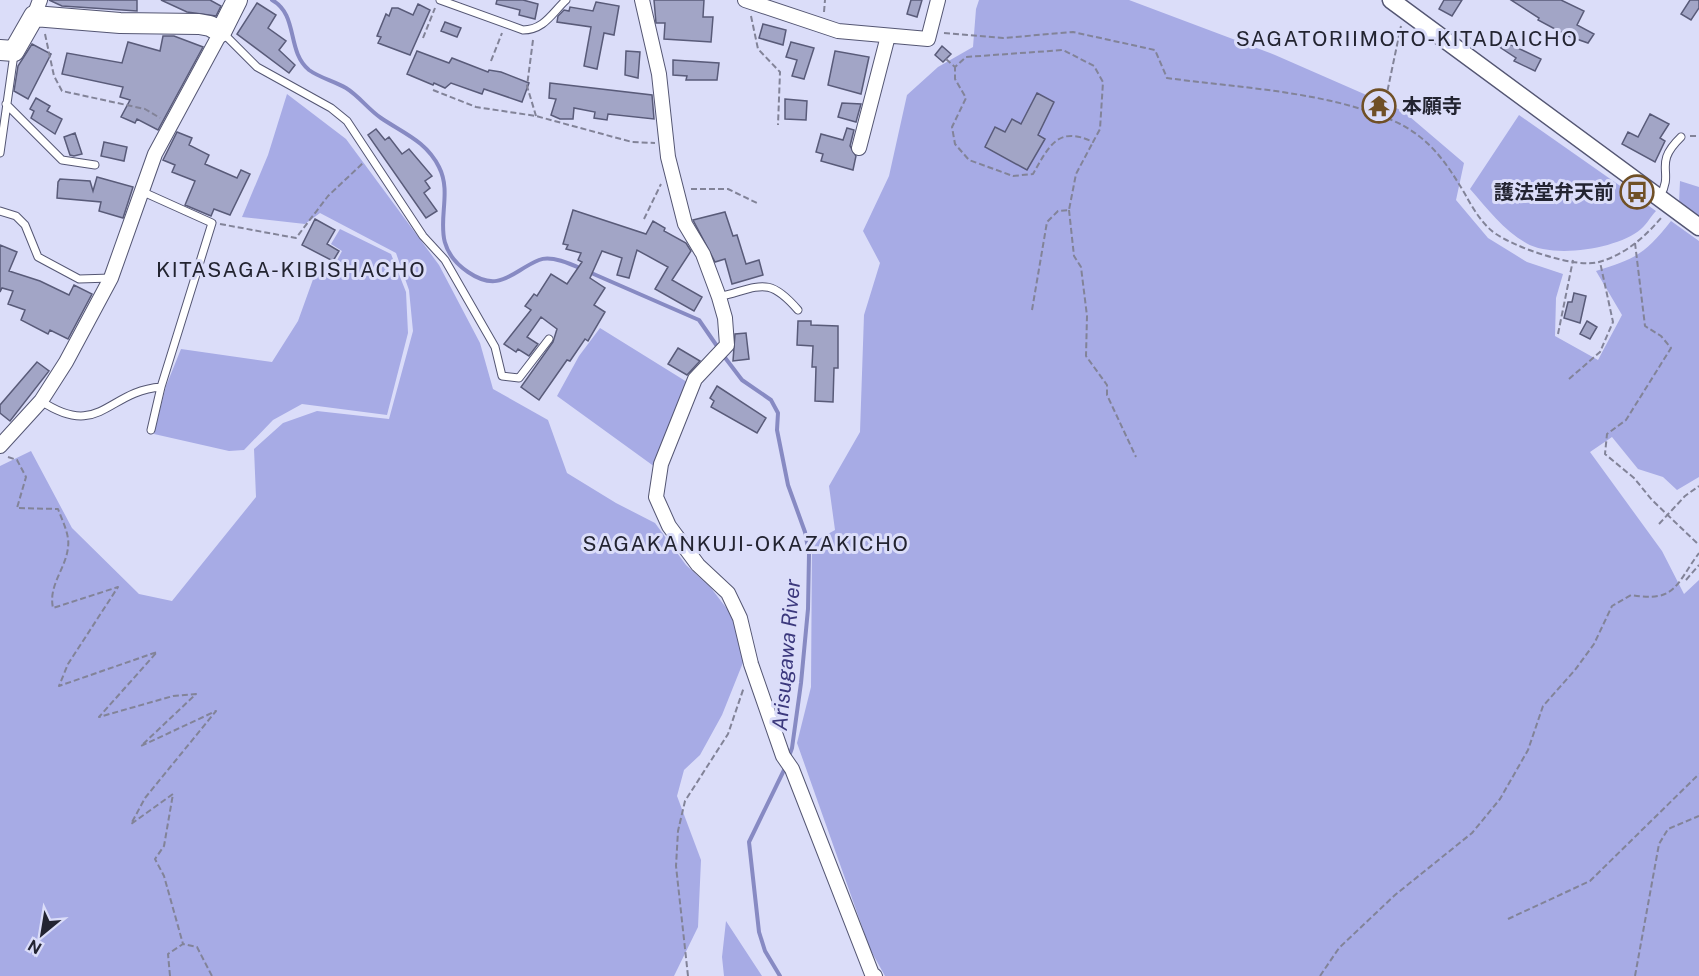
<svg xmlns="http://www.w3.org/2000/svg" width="1699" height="976" font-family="'Public Sans','Noto Sans JP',sans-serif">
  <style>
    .green { fill: #a7abe5 }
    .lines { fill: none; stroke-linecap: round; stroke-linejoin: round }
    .stream { stroke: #878ac3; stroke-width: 4 }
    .building { fill: #a2a5c6; stroke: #595b79; stroke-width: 1.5 }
    .service-casing { stroke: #545673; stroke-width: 9 }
    .minor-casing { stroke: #545673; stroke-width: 16 }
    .tertiary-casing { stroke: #545673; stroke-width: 19 }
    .secondary-casing { stroke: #545673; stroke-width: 22 }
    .path { stroke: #828398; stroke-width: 2; stroke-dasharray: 6 3; stroke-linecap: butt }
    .service { stroke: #fff; stroke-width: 7 }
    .minor { stroke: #fff; stroke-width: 14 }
    .tertiary { stroke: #fff; stroke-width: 16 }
    .secondary { stroke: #fff; stroke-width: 20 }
    .labels { text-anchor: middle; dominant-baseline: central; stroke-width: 6; stroke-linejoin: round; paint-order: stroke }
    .poi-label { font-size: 20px; font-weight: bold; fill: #232431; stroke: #dbddf9; text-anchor: start }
    .neighbourhood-label { font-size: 21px; letter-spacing: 1.5px; fill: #232431; stroke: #dbddf9 }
    .water-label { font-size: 21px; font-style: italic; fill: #3b387d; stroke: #dbddf9 }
  </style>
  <rect width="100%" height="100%" fill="#dbddf9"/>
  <!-- green -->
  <path class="green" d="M979,0H1129L1275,55L1403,111L1464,163L1456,200L1488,238L1527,262L1563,274L1556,298L1555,336L1598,360L1622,315L1596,271C1635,259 1645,254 1671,221L1699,241V477L1677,490L1663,477L1638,469L1612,437L1590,452L1662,551L1684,594L1699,580V976H885L870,949L797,743L811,687L812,543L835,530L829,486L860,432L864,315L880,263L863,231L889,176L907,95L938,67L973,47L976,9Z
    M287,94L346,139L439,265L480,343L493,389L548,420L567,473L616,503L655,523L686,565L711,588L731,614L746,655L722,715L700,755L684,770L677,796L701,860L698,927L674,976H0V466L31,451L72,528L139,594L172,601L256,497L254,449L283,423L317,411L389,419L413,331L409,290L396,253L320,213L305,224L242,217L268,155Z
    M1519,115L1656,211C1651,216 1647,224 1641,229C1618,249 1553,259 1526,243C1503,230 1487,208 1470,189Z
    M1680,181L1699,187V217L1679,203Z
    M340,229L391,254L406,292L408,333L387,415L302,404L273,420L244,450L229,451L154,434L166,386L181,349L272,362L298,321L316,271L322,266L332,270L342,251L331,244Z
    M600,328L687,382L655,467L557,396L579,356Z
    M726,921L762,976H724L722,957Z"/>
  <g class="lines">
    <!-- stream -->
    <path class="stream" d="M272,0C299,15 286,51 309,70C320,78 334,81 346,88C359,96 368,109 381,118C403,133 426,141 439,167C457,202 422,241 468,272C500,294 512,271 539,260C551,255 571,264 582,269
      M589,272L699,320L719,349
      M723,355L742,380L771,400L778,413L777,430L788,485L805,532L809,554L808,609L801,683L792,748L788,759
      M780,976L765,951L759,932L749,842L786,766"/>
  </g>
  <!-- building -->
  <path class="building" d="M49,0H137V11L62,6Z
    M161,0H210L221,6L216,16L187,12Z
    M497,0H523L538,4L535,19L519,15L520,10L496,4Z
    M654,0H704L703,17H713L711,42L664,39L665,23H656Z
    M911,0H922L917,17L907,14Z
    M1444,0H1462L1452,16L1439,9Z
    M1511,0H1561L1584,11L1577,25L1594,34L1588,43L1568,36L1538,20L1539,18Z
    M1690,0H1699V8L1691,20L1681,14Z
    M596,2L619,6L614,35L604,33L597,69L584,66L591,27L557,22L558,16L564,10L569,11L570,7L593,11Z
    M257,3L276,15L268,28L286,41L279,50L295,65L289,73L237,34Z
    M418,4L430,10L410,55L378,43L381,37L377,36L386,14L389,16L392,8H398L413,15Z
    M445,22L461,28L457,37L441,31Z
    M763,24L786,30L783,45L759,38Z
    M163,36H174L203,47L158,130L137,119L135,123L121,117L130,100L120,97L123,87L62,74L67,53L122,63L128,42L160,51Z
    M1501,40L1541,59L1535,71L1514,61L1516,58L1498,46Z
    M791,42L814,48L804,79L792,76L797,60L786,57Z
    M32,44L51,54L28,99L14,91L18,66Z
    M942,46L951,54L943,62L935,55Z
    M417,51L449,63L452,58L488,72L489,70L501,72L529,83L522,102L484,89L482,94L451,83L445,88L434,83L433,85L407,74Z
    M626,51L640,52L638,78L625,75Z
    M835,51L869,57L861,94L828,85Z
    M673,60L719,63L717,80H686L687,76L673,75Z
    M550,83L652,95L654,119L608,114L607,120L594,118L595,112L574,108L573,119H560L551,115L556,99L549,98Z
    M1037,93L1054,102L1038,135L1045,139L1027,170L985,147L995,127L1005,132L1012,119L1021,124Z
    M36,98L50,106L47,111L62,119L55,134L31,118L34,111L30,109Z
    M785,99L807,101L806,120L785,119Z
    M842,103L861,104L856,122L838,117Z
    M1650,114L1669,124L1660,138L1665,141L1655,162L1622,144L1628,132L1638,137Z
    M847,128L854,130L850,146L856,156L853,170L821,161L823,154L816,152L821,134L843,140Z
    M376,129L385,140L389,137L402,154L409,149L432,176L425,181L430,188L424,193L437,211L426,218L368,135Z
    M177,132L192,138L189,145L209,155L205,164L237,178L241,170L250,174L230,215L214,209L211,216L185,205L195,181L172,172L175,165L163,160Z
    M75,133L82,154L74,156L70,155L64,137Z
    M104,142L127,147L124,161L101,156Z
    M97,177L133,187L123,218L99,211L101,202L57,198L58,182L60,179L90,181L93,191Z
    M573,210L646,234L653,221L665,228L664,231L686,243L691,251L672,280L702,297L694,311L655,289L668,267L637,250L629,278L617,275L622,258L602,251L590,278L605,288L594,305L605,312L588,341L585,339L570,361L567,360L539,400L521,387L553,342L557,329L541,317L527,337L538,344L529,356L518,349L516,352L504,344L531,310L525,306L534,294L537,296L551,274L567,284L582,262L578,260L581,253L566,249L568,245L563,244Z
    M725,212L733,236L737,235L746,264L759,260L763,275L732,284L725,259L715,262L693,220Z
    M315,219L335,230L327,244L339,251L333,261L302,245Z
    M0,245L17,252L9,271L40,281L69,295L74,285L92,294L68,339L50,330L48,334L21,320L25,310L8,304L13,291L2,288L0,292Z
    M1574,293L1586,296L1580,323L1564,318L1568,302H1572Z
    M798,321H811V325L838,326V368H834L833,402L815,401L816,367H812L813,346L797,345Z
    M1587,321L1597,327L1590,339L1580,334Z
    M746,333L749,359L733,361L735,334Z
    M678,348L700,361L687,375L668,364Z
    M37,362L49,371L10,421L0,413V405Z
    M717,386L766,418L757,433L711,407L714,401L710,398Z"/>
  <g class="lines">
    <!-- service casing -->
    <g class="service-casing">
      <path id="service" d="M440,0L523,30C544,30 552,13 566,0
        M222,32L257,67L331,108L347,121L423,236L445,260L495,347L502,376L519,378L549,339
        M6,104L62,160L95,165
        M0,153L14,54
        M141,191L212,223L161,387L151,430
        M1660,196C1675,171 1652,165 1681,137
        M0,211L16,216L25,225L38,257L79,279L111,278
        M719,297C760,287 768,275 798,310
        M41,401C100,440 107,391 161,387"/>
    </g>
    <!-- minor casing -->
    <g class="minor-casing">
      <path id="minor" d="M642,0L659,74L668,157L685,224L703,254L719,297L725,318L727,345L695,379L661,464L656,497L669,526L698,565L728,593L740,618L751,664L783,756L792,769L872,974L875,976
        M745,0L838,31L928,39L938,0
        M34,16L40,0
        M859,148L888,36
        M0,446L41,401L66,362L111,278L155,154L221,32"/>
    </g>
    <!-- tertiary casing -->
    <g class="tertiary-casing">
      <path id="tertiary" d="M1391,0L1699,227"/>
    </g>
    <!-- secondary casing -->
    <g class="secondary-casing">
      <path id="secondary" d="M0,50L14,51L34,16L120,23L199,24L210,26L221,32L237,0"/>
    </g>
    <!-- path -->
    <path class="path" d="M824,12L825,0
      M751,16L758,49L780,72L778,125
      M944,33L1003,38L1073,32L1155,50L1167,78C1240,88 1325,91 1394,121C1429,137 1446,162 1465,194C1472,207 1481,222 1492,231C1510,246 1575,269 1599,262C1624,255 1644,238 1661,218
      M45,34L54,76L62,91L145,109L160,118
      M423,38L435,8
      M533,40L527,86L536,116
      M946,59L955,67L966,57L1063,50L1094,66L1103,82L1100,129L1093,142C1058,125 1049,146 1033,174L1013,176L969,160L955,144L952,127L966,98L955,79V67
      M491,61L502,33
      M433,90L476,107L536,116L632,142L655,143
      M1382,117L1401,26
      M1690,136H1699
      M691,189H728L759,204
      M1069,210L1074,256L1081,267L1087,316L1086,356L1107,385V395L1136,457
      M644,219L661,184
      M220,224L296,238L328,196L363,163
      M1635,243L1645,326L1661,336L1671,348L1626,420L1607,434L1605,454L1634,478L1652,500L1699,545
      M1032,310L1047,222L1058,211L1069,210L1076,174L1093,142
      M1558,334L1573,260
      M1569,379L1600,352L1613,322L1600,262
      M8,457L17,460L26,477L17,508L58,509C62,520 70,535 68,547C66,569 48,585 53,608L118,587L68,664L59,686L157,652L99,717L173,696L196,694L141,746L216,711L145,798L131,824L173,794L164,846L155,859L164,876L183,944
      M1659,524L1685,496L1699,486
      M1686,580L1699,565
      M1508,919L1590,881L1699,774
      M170,976L168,954L183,944L197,947L212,976
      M688,976L676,866L678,831L685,801L728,734L744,687
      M1320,976L1339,948L1395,895L1472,833L1500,799L1528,750L1543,706L1575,670L1594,644L1612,606L1631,595C1676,603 1676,584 1699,553
      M1635,976L1659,844L1668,829L1699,816"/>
    <!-- service -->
    <use href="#service" class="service"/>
    <!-- minor -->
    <use href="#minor" class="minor"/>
    <!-- tertiary -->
    <use href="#tertiary" class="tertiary"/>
    <!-- secondary -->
    <use href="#secondary" class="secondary"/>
  </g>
  <!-- icons -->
  <defs>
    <g id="temple-ring" transform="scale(1.725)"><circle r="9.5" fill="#dbddf9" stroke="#705026" stroke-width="1.5"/><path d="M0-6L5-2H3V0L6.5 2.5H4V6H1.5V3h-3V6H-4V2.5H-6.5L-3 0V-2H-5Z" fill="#705026"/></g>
    <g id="bus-ring" transform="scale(1.725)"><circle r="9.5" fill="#dbddf9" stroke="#705026" stroke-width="1.5"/><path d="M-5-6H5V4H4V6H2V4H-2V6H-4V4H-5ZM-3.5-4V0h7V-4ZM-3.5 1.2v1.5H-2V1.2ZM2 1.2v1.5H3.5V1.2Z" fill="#705026"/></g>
  </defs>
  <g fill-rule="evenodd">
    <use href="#temple-ring" x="1379" y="106"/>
    <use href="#bus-ring" x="1637" y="192"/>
  </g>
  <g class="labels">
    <!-- poi labels -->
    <g class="poi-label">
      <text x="1402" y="106">本願寺</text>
      <text x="1614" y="192" text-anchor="end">護法堂弁天前</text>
    </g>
    <!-- neighbourhood labels -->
    <g class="neighbourhood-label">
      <text x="1407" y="38">SAGATORIIMOTO-KITADAICHO</text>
      <text x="291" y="269">KITASAGA-KIBISHACHO</text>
      <text x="746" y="543">SAGAKANKUJI-OKAZAKICHO</text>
    </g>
    <!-- water labels -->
    <g class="water-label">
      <text transform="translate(786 655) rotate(-85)">Arisugawa River</text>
    </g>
  </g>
  <!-- north arrow -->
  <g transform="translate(42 934) rotate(210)" stroke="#dbddf9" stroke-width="4.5" paint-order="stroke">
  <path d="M0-4.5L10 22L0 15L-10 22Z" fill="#232431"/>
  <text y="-9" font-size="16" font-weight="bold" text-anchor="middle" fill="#232431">N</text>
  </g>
</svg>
